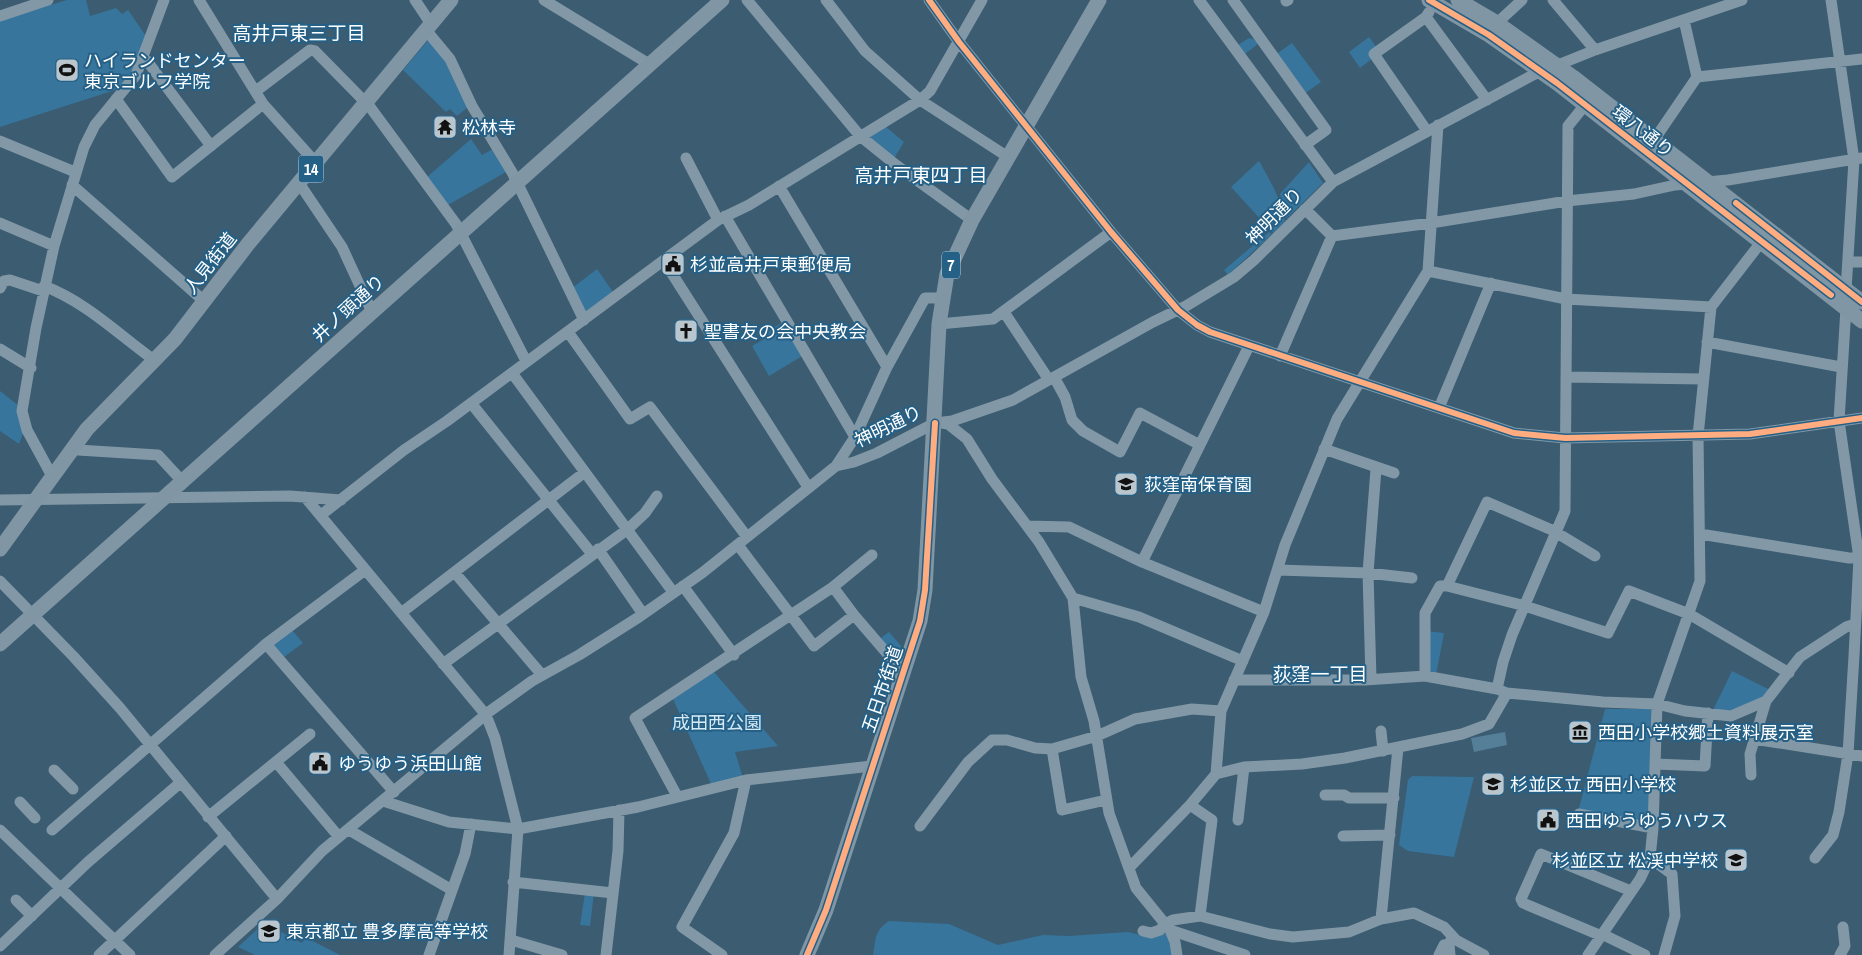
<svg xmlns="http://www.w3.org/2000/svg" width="1862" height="955" font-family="'Archivo Narrow','Noto Sans JP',sans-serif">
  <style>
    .green { fill: #37759c }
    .water { fill: #557f98 }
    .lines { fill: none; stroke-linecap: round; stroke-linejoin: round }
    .minor { stroke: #8298a6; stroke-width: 11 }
    .major { stroke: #8196a4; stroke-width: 15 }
    .cycleway-casing { stroke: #256087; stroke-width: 9 }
    .cycleway { stroke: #ffac80; stroke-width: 6 }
    .labels { text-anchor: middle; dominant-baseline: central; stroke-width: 4; stroke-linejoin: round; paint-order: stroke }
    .shield { fill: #256087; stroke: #becfdb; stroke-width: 1 }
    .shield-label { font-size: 16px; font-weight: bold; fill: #fff }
    .poi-label { font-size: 18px; fill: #fff; stroke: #256087; text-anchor: start }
    .street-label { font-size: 18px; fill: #fff; stroke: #256087 }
    .park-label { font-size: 18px; fill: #d4eaf7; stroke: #256087 }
    .neighbourhood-label { font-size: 19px; fill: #fff; stroke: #256087 }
  </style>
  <rect width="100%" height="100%" fill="#3b5c71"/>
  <!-- green -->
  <path class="green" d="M67,0H86L90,16L116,8L122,14L128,10L146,36L130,77L115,90L0,127V20Z
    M1369,37L1377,48L1373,58L1360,68L1349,52Z
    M1249,38L1254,39L1258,44L1241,57L1238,45Z
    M429,39L446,60L468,107L457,116L450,109L446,112L403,70Z
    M1292,43L1321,82L1304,94L1275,55Z
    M885,126L904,142L893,160L867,137Z
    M471,139L482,155L493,149L506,172L448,205L427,177Z
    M1259,161C1270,181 1281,198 1285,221L1273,233L1231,187Z
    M1309,162L1323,183L1286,219L1280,194Z
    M1269,232L1272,234L1228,275L1224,270Z
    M597,269L613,292L585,312L571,289Z
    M783,322L804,355L769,376L752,346L769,336L766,332Z
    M0,391L19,406L24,431L19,444L0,431Z
    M292,630L303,643L284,657L272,644Z
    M1427,631L1444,633L1436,675H1427Z
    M889,632L901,646L896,661L878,640Z
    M1732,671L1770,690C1753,708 1736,712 1713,710Z
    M714,672L778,746L735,752L743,778L712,786L673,699Z
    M1605,709H1651L1650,825L1578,812Z
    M1412,776L1474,777L1454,857L1408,851L1399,845L1408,780Z
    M585,893H594L590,926L580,925Z
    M889,921L949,924L998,945L1043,935L1069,936L1128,932L1153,938L1165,933L1172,946V955H873C876,939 874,931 889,921Z
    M264,923L302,943L305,937L340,955H255L238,947Z"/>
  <!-- water -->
  <path class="water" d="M1505,732L1507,745L1474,752L1471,738Z"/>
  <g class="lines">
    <!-- minor -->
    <path class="minor" d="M199,0L263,104L316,163
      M415,0L431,24
      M544,0L649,64
      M747,0L860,136L896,165L972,220
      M826,0L865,51L920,100L1008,157
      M929,0L959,42L1111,232L1178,310L1197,325L1210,332L1514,433L1565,438L1750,434L1862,418
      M1199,0L1333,182
      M1233,0L1326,130L1305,145
      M1553,0L1595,50
      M1831,0L1854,160L1846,290
      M1286,1L1288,0
      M1429,12L1426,17L1487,100
      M0,16L48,0
      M1426,17L1374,54L1427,131
      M1684,20L1697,77
      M1497,23L1522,0
      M426,30L450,59L472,106L513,174L584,320
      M144,57L211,146
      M256,91L310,50L315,51L370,107L456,224L526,361
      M116,99L172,177L263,104
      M1654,140L1697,77L1862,59
      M0,141L75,172
      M686,158L718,220
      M299,183L342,247L372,312
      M72,185L204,301
      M779,186L887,367
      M1305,209L1332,236
      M725,216L855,437
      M0,223L54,246
      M664,261L808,487
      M1848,262H1862
      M1428,271L1566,299L1711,307
      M44,286C86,302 118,334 154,360
      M0,288L4,281L10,280L43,291
      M1004,312L1049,380
      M939,324L993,319L1111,232
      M568,332L630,419L650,407L747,537
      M1707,342L1841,367
      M0,349L31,368
      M1280,356L1332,236L1431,223L1567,201L1634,194L1675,185L1728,180L1862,158
      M512,373L673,592
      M1054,377L1065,397L1072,420L1083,431L1120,452L1140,413L1200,445
      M1566,377L1703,379
      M471,403L592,554
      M1439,408L1491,283
      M941,423L948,424L967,439L992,479L1039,542L1073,598L1081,677L1094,721L1109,813L1136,888L1170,930L1175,942L1177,955
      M1324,449L1394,473
      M78,450L158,455L182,481
      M836,466L854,462L877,453L935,423L952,421L1013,400L1153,322L1186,306L1234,277L1254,260L1333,182L1533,75L1595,50L1742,0
      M52,476L27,430L22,411L36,328L54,246L84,147L95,125L136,75L164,0
      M305,497L486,715L495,738L518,829L509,955
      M0,500L290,496L341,500
      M321,515L404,450L447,421L718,220L749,205L920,100L930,91L982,0
      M1027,526L1069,527L1142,562L1264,612
      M1700,534L1849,558H1862
      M738,545L814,646L854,615
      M598,549L643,614
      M1142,562L1249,346
      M1279,570L1368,573L1412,578
      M455,573L542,675
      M0,581L73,656L120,708L277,899
      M683,586L734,655
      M1447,586L1487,502L1552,530L1595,556
      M833,587L854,615L903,672
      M1073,598L1139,617L1243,661
      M401,613L585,472
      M266,644L394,792
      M443,664L628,529L645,513L657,496
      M1425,676V613L1440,586H1447L1525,606L1608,633L1629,591L1689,614L1789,673
      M1371,679L1368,573L1376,469
      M1234,680H1365L1425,676L1497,689L1507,693L1603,702L1657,704L1685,711L1731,716L1766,701L1800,657L1846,627L1855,624
      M1497,689L1503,662L1512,635L1565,511L1568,126L1585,105
      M1381,731L1383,751
      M1754,739L1862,756
      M1052,749L1062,810L1106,800
      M276,762L339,837
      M1655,764L1705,766L1708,713
      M54,770L73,789
      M1216,774L1221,711L1264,612L1285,545L1337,419L1428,271L1438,125
      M1751,775L1750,754L1766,701
      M1325,795H1344L1349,798H1394
      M677,796L635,718L833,587L872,555
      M383,801L449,822L518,829L638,807L746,780L872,766
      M20,802L35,818
      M1190,805L1212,820L1200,916
      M1579,814L1653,828
      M208,817L310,734
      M1238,820L1244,767
      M920,826L968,762L992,740H1007L1035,748L1052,749L1097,736L1135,719L1192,709L1221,711
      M0,830L130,955
      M52,830L266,644L365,570
      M349,830L452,890
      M1343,836L1390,835
      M1650,858L1672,874L1675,916L1664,955
      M1815,858L1833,835L1839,812L1848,754L1854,656L1859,558L1839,421L1846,308
      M1129,868L1190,805L1216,774L1244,767L1302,764L1345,758L1462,734L1489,724L1507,693
      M513,882L613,893
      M1631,891L1541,854L1521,899L1523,903L1597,934L1606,936L1645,955
      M16,900L32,916
      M1381,919L1398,748
      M1170,930L1245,955
      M1143,931L1151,933L1160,930L1165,924L1173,920L1200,916L1270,934L1293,937L1349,932L1381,919L1414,913L1444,927L1456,940L1484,955
      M511,940L562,955
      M0,946L88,862L180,783
      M99,955L226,836
      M215,955L277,899L322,851L490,711L532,681L579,655L639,617L702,573L836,466L855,437L887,367L925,298H942
      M429,955L465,854L471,824
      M606,955L618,851L619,810
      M722,955L682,927L734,833L746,780
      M1439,955L1444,945L1449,944
      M1450,955L1449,944L1452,938
      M1588,955L1640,879L1650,858L1653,828L1657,704L1700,581L1698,436L1711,307L1762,241
      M1840,955L1845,946L1843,927"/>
    <!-- major -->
    <path class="major" d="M1429,0L1489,35L1557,83L1862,321
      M1458,0L1497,23L1573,77L1862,302
      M0,549L87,429L175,339L248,244L451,0
      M0,644L722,0
      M807,955L826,910L920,621L925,590L939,324L947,274L972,220L1099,0"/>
    <!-- cycleway casing -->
    <g class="cycleway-casing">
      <path id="cycleway" d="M929,0L959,42L1111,232L1178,310L1197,325L1210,332L1514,433L1565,438L1750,434L1862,418
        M1429,0L1489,35L1557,83L1831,295
        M1736,203L1862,302
        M807,955L826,910L920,621L925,590L935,423"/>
    </g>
    <!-- cycleway -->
    <use href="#cycleway" class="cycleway"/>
  </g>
  <!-- icons -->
  <defs>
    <g id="stadium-square" transform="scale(1.25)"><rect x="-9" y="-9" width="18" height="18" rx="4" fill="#bac6cd" stroke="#256087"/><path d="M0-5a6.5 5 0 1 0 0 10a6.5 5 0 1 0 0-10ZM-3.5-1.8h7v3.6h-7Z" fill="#111"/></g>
    <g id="temple-square" transform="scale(1.25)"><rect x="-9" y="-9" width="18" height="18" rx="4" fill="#bac6cd" stroke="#256087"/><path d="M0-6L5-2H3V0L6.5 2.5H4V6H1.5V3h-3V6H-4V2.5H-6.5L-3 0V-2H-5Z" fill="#111"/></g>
    <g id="civic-square" transform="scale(1.25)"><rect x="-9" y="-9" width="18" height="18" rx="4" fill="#bac6cd" stroke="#256087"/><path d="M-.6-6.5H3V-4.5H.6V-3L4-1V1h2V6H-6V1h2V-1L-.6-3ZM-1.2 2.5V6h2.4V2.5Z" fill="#111"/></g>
    <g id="church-square" transform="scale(1.25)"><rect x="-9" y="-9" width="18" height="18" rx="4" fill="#bac6cd" stroke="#256087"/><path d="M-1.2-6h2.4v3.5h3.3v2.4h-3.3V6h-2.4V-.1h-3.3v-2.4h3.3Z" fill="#111"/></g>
    <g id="school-square" transform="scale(1.25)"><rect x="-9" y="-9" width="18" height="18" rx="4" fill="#bac6cd" stroke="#256087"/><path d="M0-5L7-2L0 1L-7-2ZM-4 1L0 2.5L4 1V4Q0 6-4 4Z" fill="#111"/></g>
    <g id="museum-square" transform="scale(1.25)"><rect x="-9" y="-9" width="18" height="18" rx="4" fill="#bac6cd" stroke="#256087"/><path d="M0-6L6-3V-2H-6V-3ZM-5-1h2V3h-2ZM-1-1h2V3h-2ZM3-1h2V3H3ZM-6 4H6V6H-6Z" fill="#111"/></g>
  </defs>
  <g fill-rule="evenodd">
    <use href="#stadium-square" x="67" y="70"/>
    <use href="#temple-square" x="445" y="127"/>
    <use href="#civic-square" x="673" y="264"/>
    <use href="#church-square" x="686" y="331"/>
    <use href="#school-square" x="1126" y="484"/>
    <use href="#museum-square" x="1580" y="732"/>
    <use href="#civic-square" x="320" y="763"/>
    <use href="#school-square" x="1493" y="784"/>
    <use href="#civic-square" x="1548" y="820"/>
    <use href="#school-square" x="1736" y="860"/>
    <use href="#school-square" x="269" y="931"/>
  </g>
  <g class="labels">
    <!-- shield labels -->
    <g class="shield">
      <rect x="298.5" y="155.5" width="25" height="27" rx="4"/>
      <rect x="942" y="251.5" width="18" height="27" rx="4"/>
    </g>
    <g class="shield-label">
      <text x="311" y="169">14</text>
      <text x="951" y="265">7</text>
    </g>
    <!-- poi labels -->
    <g class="poi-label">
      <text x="84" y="60">ハイランドセンター<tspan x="84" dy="21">東京ゴルフ学院</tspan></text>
      <text x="462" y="127">松林寺</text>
      <text x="690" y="264">杉並高井戸東郵便局</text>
      <text x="704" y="331">聖書友の会中央教会</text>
      <text x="1144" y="484">荻窪南保育園</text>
      <text x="1598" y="732">西田小学校郷土資料展示室</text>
      <text x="338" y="763">ゆうゆう浜田山館</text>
      <text x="1510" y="784">杉並区立 西田小学校</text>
      <text x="1566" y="820">西田ゆうゆうハウス</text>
      <text x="1718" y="860" text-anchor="end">杉並区立 松渓中学校</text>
      <text x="286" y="931">東京都立 豊多摩高等学校</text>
    </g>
    <!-- street labels -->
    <g class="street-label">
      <text transform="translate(1643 131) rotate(38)">環八通り</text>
      <text transform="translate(1274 216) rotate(-45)">神明通り</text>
      <text transform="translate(210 263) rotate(-52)">人見街道</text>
      <text transform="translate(348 308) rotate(-42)">井ノ頭通り</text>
      <text transform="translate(888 426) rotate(-26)">神明通り</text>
      <text transform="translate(882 689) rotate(-71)">五日市街道</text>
    </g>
    <!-- park labels -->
    <g class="park-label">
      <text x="717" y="722">成田西公園</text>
    </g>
    <!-- neighbourhood labels -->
    <g class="neighbourhood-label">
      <text x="299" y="33">高井戸東三丁目</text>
      <text x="921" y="175">高井戸東四丁目</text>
      <text x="1320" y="674">荻窪一丁目</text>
    </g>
  </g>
</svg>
